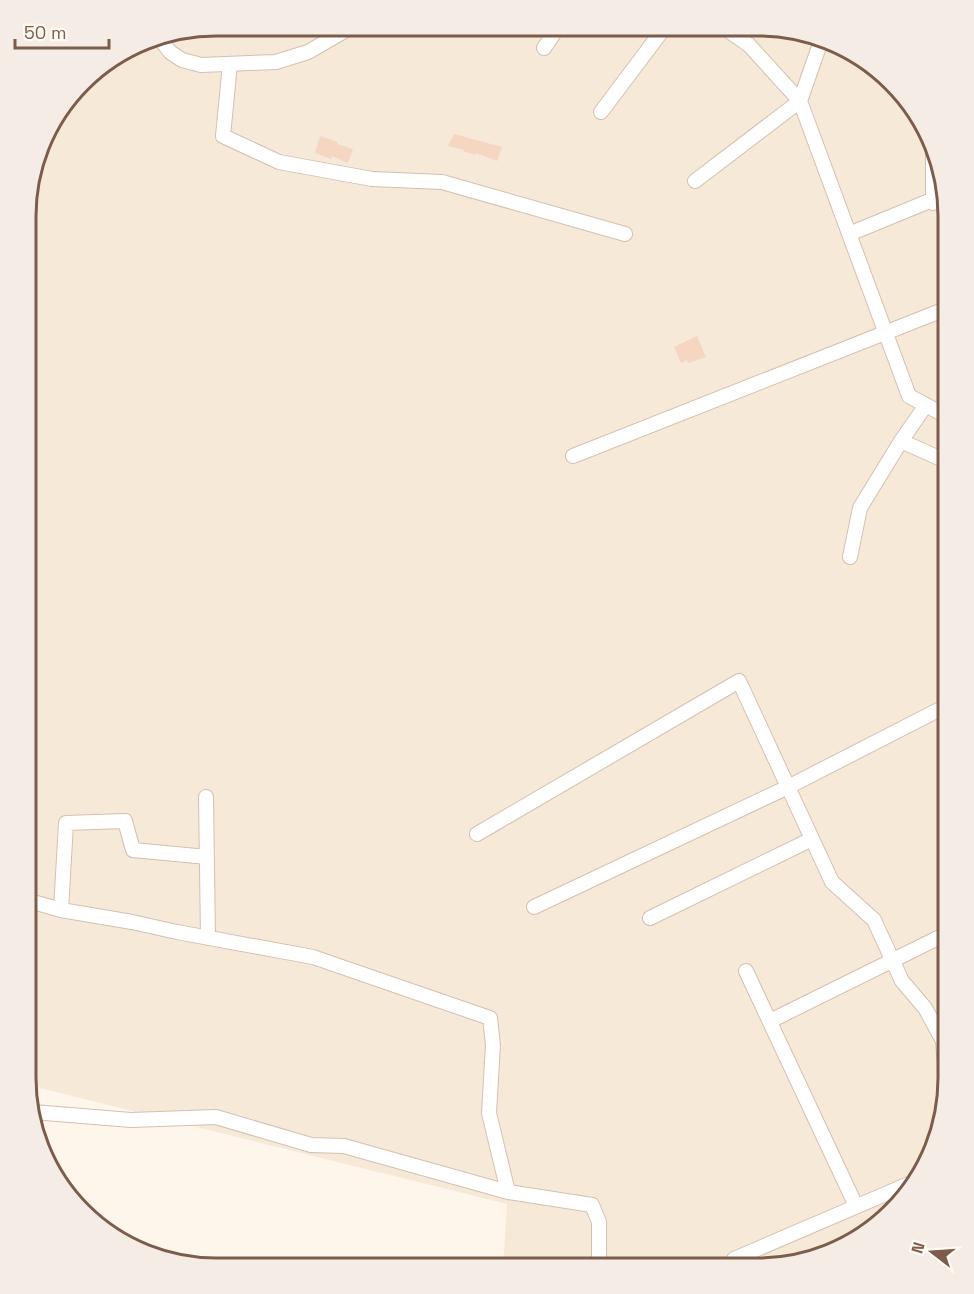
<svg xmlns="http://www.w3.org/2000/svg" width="974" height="1294" font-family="'Space Grotesk',sans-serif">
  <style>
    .residential { fill: #f6e9d8 }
    .building { fill: #f5d6c0 }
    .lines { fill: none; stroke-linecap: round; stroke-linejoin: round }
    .minor-casing { stroke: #d4c0b1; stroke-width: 16 }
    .minor { stroke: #fff; stroke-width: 14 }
    .rim { fill: none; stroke: #7c5c4b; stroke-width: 3 }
  </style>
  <rect width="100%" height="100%" fill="#fef6ea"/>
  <!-- residential -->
  <path class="residential" d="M216,26L783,27L864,58L929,132L948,216V1090L917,1183L842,1249L758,1268H503L507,1204L40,1088L26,1077L27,191L51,121L91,73L155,36Z"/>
  <!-- building -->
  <path class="building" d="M454,134L502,147L497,161L476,153L475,155L463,151L464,150L448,146Z
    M320,136L338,142L337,144L353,149L348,163L332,156L331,159L315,153Z
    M697,336L706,357L688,363L687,360L681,363L674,347Z"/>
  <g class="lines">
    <!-- minor casing -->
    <g class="minor-casing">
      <path id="minor" d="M723,27L749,45L800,101L909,396L948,417
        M157,35L170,52L182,60L201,65L276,62L308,52L353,26
        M544,48L558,27
        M230,64L223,136L279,162L372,179L442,182L625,234
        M601,112L665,27
        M933,150V203
        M695,181L800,101L821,41
        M849,234L944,195
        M901,441L948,462
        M573,456L948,308
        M850,557L860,508L901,441L926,405
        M206,797L208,938
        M477,834L739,681L832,882L874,920L902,981L925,1008L943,1041L947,1093
        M26,900L61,910L132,922L177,932L313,957L490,1018L493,1045L489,1113L508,1192L592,1205L599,1222V1268
        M534,907L788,787L948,705
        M61,910L66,823L125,821L133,850L207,857
        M650,918L812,839
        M746,971L856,1206
        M770,1021L948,933
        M33,1112L131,1120L216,1117L311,1145L344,1146L508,1192
        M734,1259L918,1180"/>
    </g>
    <!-- minor -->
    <use href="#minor" class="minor"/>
  </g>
  <!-- crop -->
  <path d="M0 0H974V1294H0ZM216 36H758A180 180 0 0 1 938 216V1078A180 180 0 0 1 758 1258H216A180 180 0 0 1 36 1078V216A180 180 0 0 1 216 36Z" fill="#f5ede5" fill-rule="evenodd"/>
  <path class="rim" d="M216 36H758A180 180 0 0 1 938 216V1078A180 180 0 0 1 758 1258H216A180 180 0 0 1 36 1078V216A180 180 0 0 1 216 36Z"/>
  <!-- north arrow -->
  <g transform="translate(932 1252) rotate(287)" stroke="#fffaf2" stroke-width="4.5" paint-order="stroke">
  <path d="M0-4.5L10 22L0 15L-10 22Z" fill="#7c5c4b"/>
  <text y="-9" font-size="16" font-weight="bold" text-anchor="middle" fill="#7c5c4b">N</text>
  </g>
  <!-- scale -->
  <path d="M15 39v9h94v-9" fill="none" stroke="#7c5c4b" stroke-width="3"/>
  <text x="24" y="39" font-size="18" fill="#7c5c4b" stroke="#fffaf2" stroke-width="4.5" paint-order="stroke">50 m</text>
</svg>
